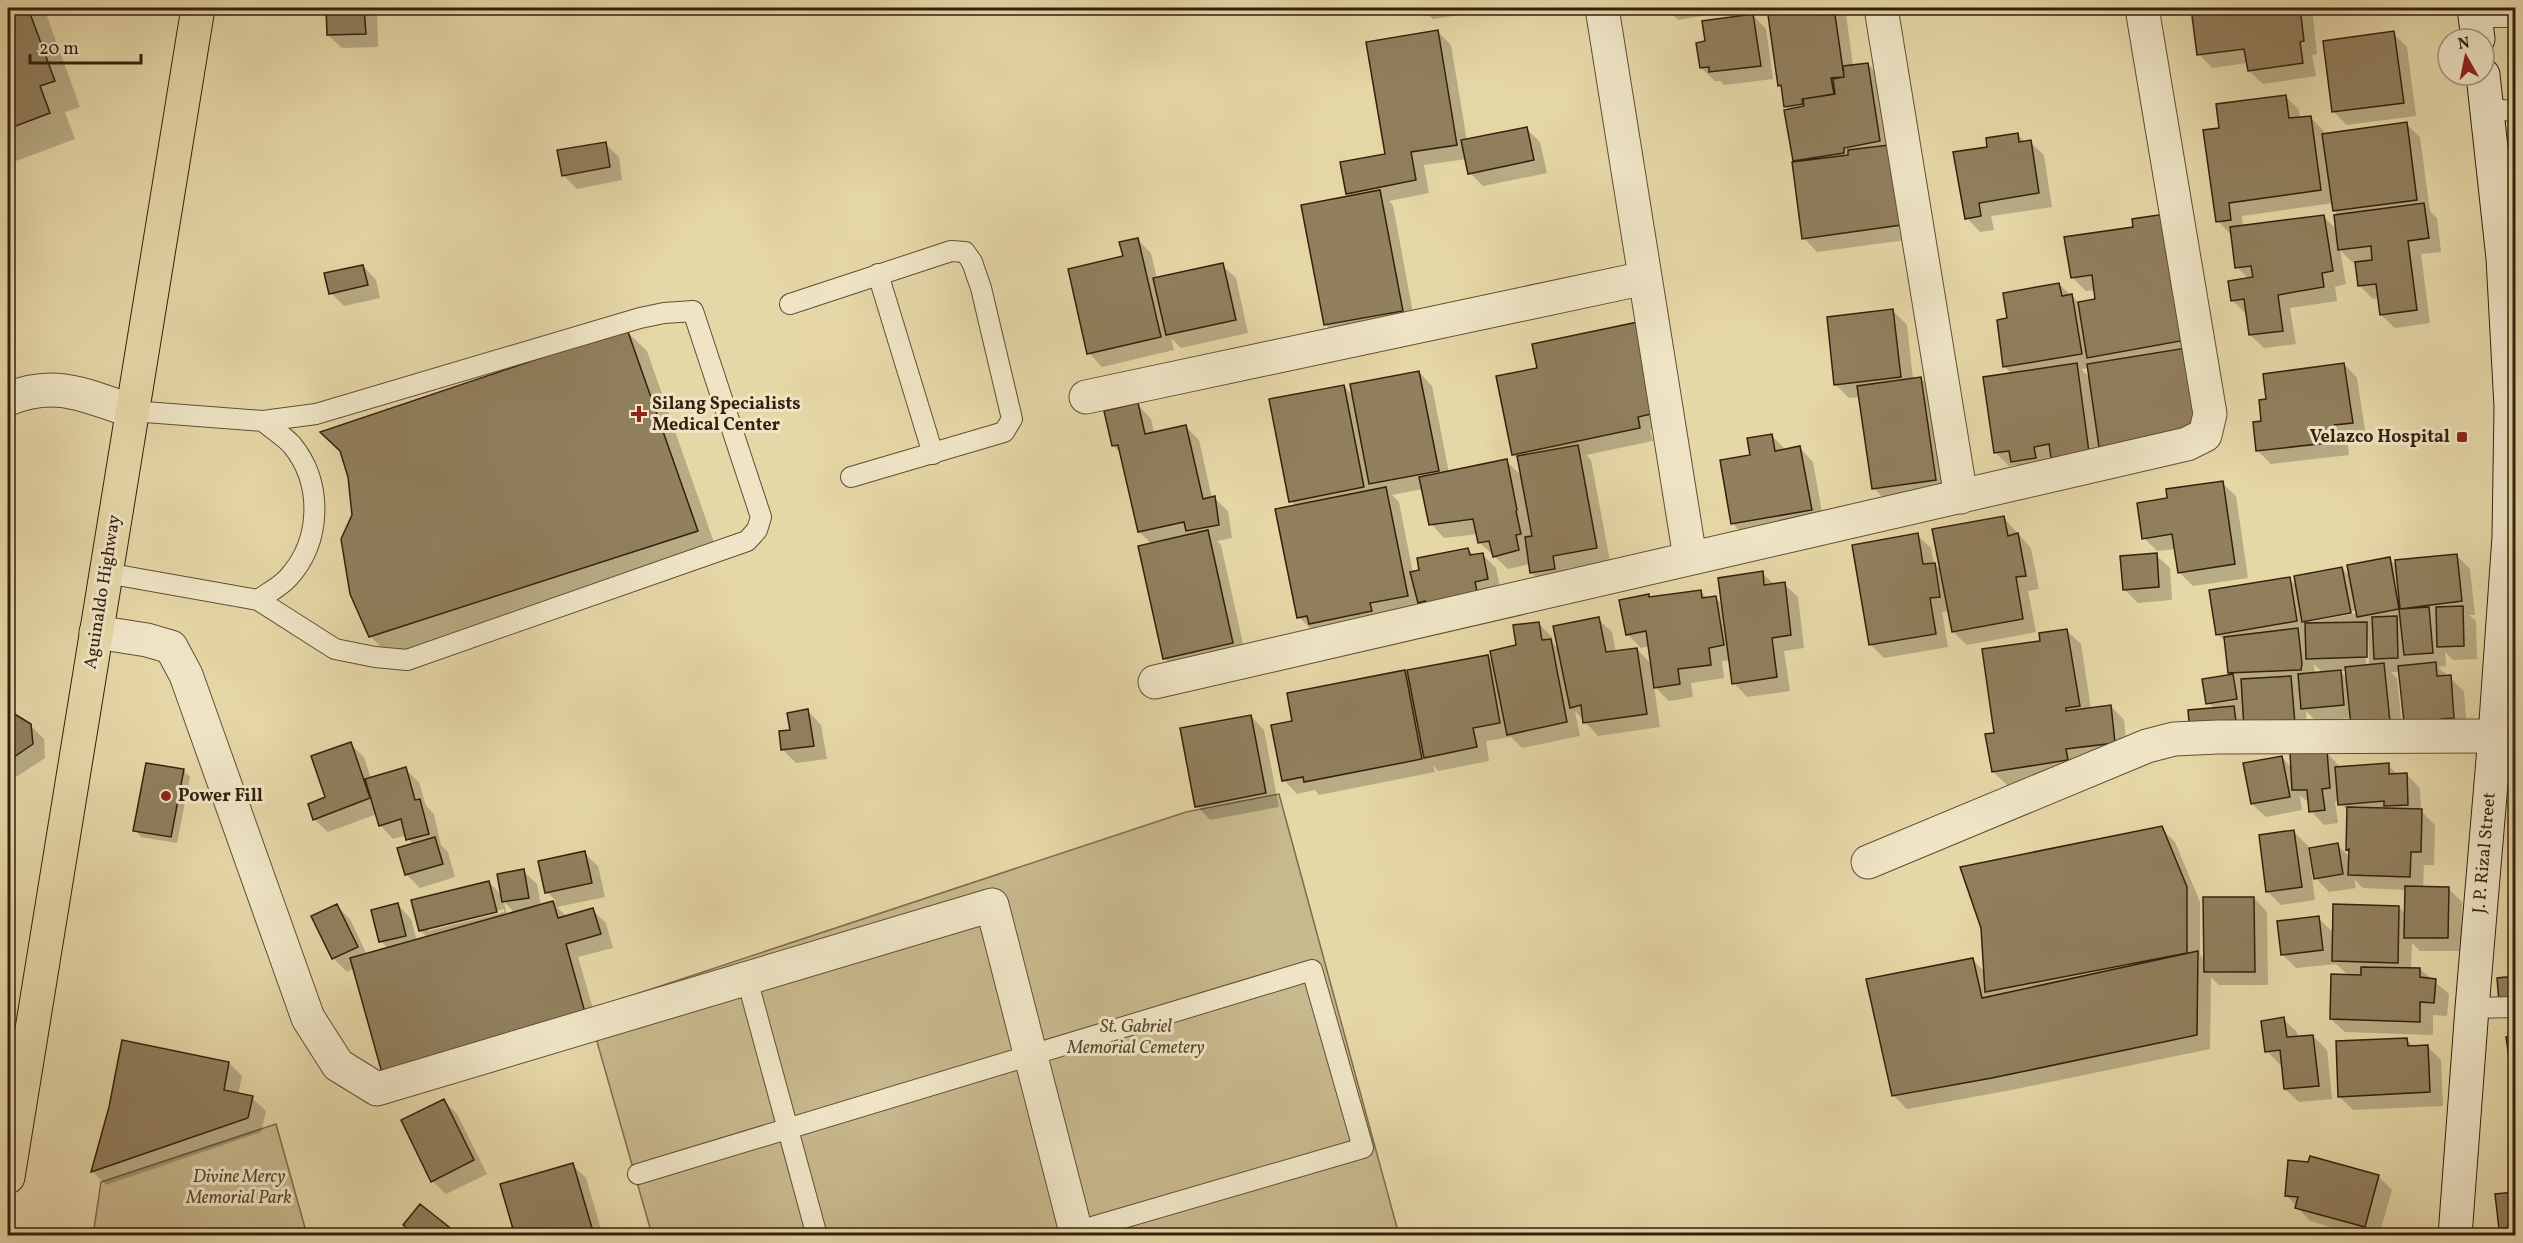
<svg xmlns="http://www.w3.org/2000/svg" width="2523" height="1243" font-family="Vollkorn,serif">
  <style>
    .green { fill: #c8b88d; stroke: #7e6c4d; stroke-width: 1.5 }
    .shadow { fill: #0003; fill-rule: evenodd }
    .building { fill: #917f5d; stroke: #34200d; stroke-width: 1.5 }
    .lines { fill: none; stroke-linecap: round; stroke-linejoin: round }
    .service-casing { stroke: #604e34; stroke-width: 22 }
    .minor-casing { stroke: #604e34; stroke-width: 35 }
    .secondary-casing { stroke: #34200d; stroke-width: 35 }
    .primary-casing { stroke: #34200d; stroke-width: 35 }
    .service { stroke: #efe5c6; stroke-width: 20 }
    .minor { stroke: #efe5c6; stroke-width: 33 }
    .secondary { stroke: #efe5c6; stroke-width: 33 }
    .primary { stroke: #e6d7a7; stroke-width: 33 }
    .poi-dot { fill: #8f2418; stroke: #efe5c6; stroke-width: 2 }
    .labels { text-anchor: middle; dominant-baseline: central; stroke-width: 6; stroke-linejoin: round; paint-order: stroke }
    .poi-label { font-size: 18px; font-weight: bold; fill: #34200d; stroke: #efe5c6; text-anchor: start }
    .street-label { font-size: 18px; fill: #34200d; stroke: #efe5c6 }
    .park-label { font-size: 18px; font-style: italic; fill: #59462d; stroke: #efe5c6 }
  </style>
  <rect width="100%" height="100%" fill="#e6d7a7"/>
  <filter id="stains"><feTurbulence type="fractalNoise" baseFrequency=".00333" numOctaves="4"/><feColorMatrix values="0 0 0 0 .2 0 0 0 0 .09 0 0 0 0 .02 0 0 0 .5 -.17"/></filter>
  <radialGradient id="worn" r=".72"><stop offset=".6" stop-color="#630" stop-opacity="0"/><stop offset="1" stop-color="#630" stop-opacity=".3"/></radialGradient>
  <!-- green -->
  <path class="green" d="M1279,794L1399,1235H652L588,1010L1186,812Z
    M276,1124L307,1235H93L101,1182Z"/>
  <!-- shadow -->
  <path class="shadow" d="M8,8H44L80,107L65,112L75,139L8,164Z
    M327,8H377L378,47L342,48L328,35Z
    M1421,8H1492L1493,10L1433,19Z
    M1666,8H1749L1678,20Z
    M1780,8H1839L1846,14L1853,66L1868,64L1881,78L1914,239L1817,252L1804,238L1798,163L1795,160L1789,110L1786,107L1783,88L1780,85L1769,9ZM1834,76L1837,96H1833L1829,77Z
    M1848,8H1870L1851,10Z
    M2193,8H2312L2317,54L2312,55L2316,76L2263,84L2249,71L2248,63L2212,68L2199,54Z
    M1753,15L1766,29L1773,79L1724,85L1720,81H1715L1701,68L1707,43Z
    M1437,31L1451,45L1467,141L1527,129L1540,142L1547,173L1483,186L1470,173L1467,159L1424,165L1429,193L1389,201L1393,205L1415,324L1339,338L1325,324L1351,197L1347,193L1387,155Z
    M2393,33L2407,47L2416,116L2347,125L2333,111Z
    M2285,96L2299,110L2300,119L2310,117L2324,131V135L2406,124L2420,137L2430,211L2437,218L2441,252L2421,254L2430,323L2395,328L2381,315L2379,298L2373,299L2359,285L2357,263H2353L2340,250L2346,284L2335,287L2337,301L2290,308L2296,344L2264,348L2250,335L2246,314L2233,301L2249,279L2237,267L2231,235L2218,221L2221,129ZM2333,203L2334,210L2339,216L2337,230L2324,217L2243,227L2242,216Z
    M2018,135L2025,142H2030L2044,155L2052,207L1991,216L1994,230L1980,232L1967,218L1989,148Z
    M605,144L619,157L622,180L577,189L563,175Z
    M1137,239L1151,253L1157,279L1222,265L1236,278L1248,333L1181,348L1171,338L1174,350L1102,367L1089,353L1125,257Z
    M2066,239L2199,353L2114,460L2099,444L2101,465L2026,475L2015,465L2009,466L1995,452L2012,374L2004,366L2009,319L2059,284L2079,303L2097,300L2096,290L2086,291L2072,277ZM2089,368L2091,379L2081,369Z
    M363,266L376,280L380,298L344,306L331,293Z
    M1893,311L1907,325L1913,379L1921,378L1934,392L1949,493L1887,502L1874,488L1860,397L1849,398L1836,385Z
    M626,331L647,351L717,551L391,657L371,637L352,594Z
    M2344,364L2357,378L2366,436L2347,438L2349,455L2271,464L2258,451L2263,422Z
    M1539,369L1677,424L1650,430L1653,441L1586,455L1591,460L1610,561L1566,569L1567,582L1545,586L1531,572L1530,564L1508,569L1480,543L1478,534L1444,538L1431,524L1423,489L1392,495L1399,502L1413,573L1468,549L1474,556L1482,554L1496,568L1501,593L1433,616L1419,602L1420,609L1312,630L1299,617L1297,507L1291,501L1344,386L1353,396L1419,372L1432,386L1449,473L1506,461L1522,476L1519,460L1513,454Z
    M1138,405L1151,419L1154,433L1185,426L1199,440L1212,498H1214L1228,511L1232,538L1217,541L1221,545L1246,657L1178,672L1164,658L1152,544L1139,532L1122,454L1113,446Z
    M1772,436L1785,449L1800,448L1813,462L1824,523L1746,537L1732,523L1752,456Z
    M2222,483L2236,496L2248,578L2193,586L2179,572L2176,549L2157,551L2144,538L2169,500Z
    M2003,517L2031,548L2039,589L2028,591L2036,632L1967,645L1953,632L1949,611L1942,612L1948,647L1884,658L1871,645L1917,535L1931,548L1934,564L1942,571Z
    M2156,555L2170,568L2172,600L2138,603L2124,589Z
    M2456,555L2470,569L2475,615H2469L2476,621L2477,659L2453,660L2445,652L2446,666L2438,667L2464,691L2467,732L2420,745L2401,672H2391L2397,678L2403,736L2352,718L2316,721L2306,711L2308,737L2259,740L2208,703L2204,680L2233,676L2230,672L2226,642L2217,634L2289,579L2298,587L2342,568L2351,578L2389,559L2397,566ZM2358,610V613L2312,621V618ZM2365,635H2368L2369,664H2366ZM2314,664L2323,673L2315,674ZM2340,671H2347L2348,679Z
    M1762,573L1775,585L1784,584L1798,597L1804,648L1784,651L1790,691L1747,697L1734,683L1730,660L1722,661L1724,678L1691,683L1693,697L1669,701L1654,686L1660,727L1598,736L1575,711L1580,736L1522,748L1511,737L1486,741L1489,761L1438,771L1433,765L1435,772L1319,795L1315,790L1297,794L1284,780L1294,722L1404,672L1409,677L1488,656L1494,662L1517,646L1538,623L1552,637L1553,643L1560,650L1598,619L1612,632L1616,652L1637,649L1652,665L1650,646L1641,648L1627,634L1648,596L1651,599L1700,591L1708,599L1716,598L1723,605Z
    M2067,631L2081,644L2091,709L2111,706L2124,720L2128,756L2080,773L2007,785L1993,772L1996,734L2042,642Z
    M808,711L821,725L827,759L796,763L783,750L792,731Z
    M8,712L30,725L44,739L45,758L16,777L8,779Z
    M1251,716L1264,730L1279,807L1210,820L1197,806Z
    M350,744L364,757L371,779L405,769L419,782L426,806L434,814L441,845L448,852L455,877L420,888L406,874L413,845L407,835L393,839L380,825L377,814L328,832L314,819L327,798Z
    M2327,753L2341,768L2388,765L2398,775L2406,774L2420,788L2421,811L2435,825L2434,865H2424L2423,888H2448L2462,902L2461,951H2420L2412,943L2411,969H2420L2449,994L2447,1016L2433,1015V1035L2345,1032L2331,1019L2349,976L2336,964L2296,968L2283,955L2318,918L2334,933L2399,907L2406,915L2407,890L2363,888L2354,879L2356,888L2329,892L2316,878L2337,845L2350,857V852L2347,849L2349,813L2339,801L2335,802L2338,823L2324,825L2311,811L2310,803L2300,796L2302,810L2266,817L2252,804L2282,757L2292,768Z
    M183,770L190,777L177,843L141,837L135,830Z
    M2161,828L2175,842L2200,902V955L2205,960L2254,898L2267,912L2268,985H2219L2211,977L2210,1049L2006,1091L1907,1109L1893,1095L1973,960L1985,972Z
    M2294,832L2308,846L2315,900L2281,905L2267,891Z
    M584,853L598,866L605,897L557,907L566,916L592,910L606,923L613,948L578,957L599,1029L354,968L347,972L333,958L336,905L350,919L367,955L388,949L381,941L398,905L411,919L417,941L428,938L420,930L489,882L502,896L523,871L537,884L541,906L556,901L547,892ZM504,902L515,913L507,915ZM504,909V912L428,931V927Z
    M2283,1019L2297,1032L2298,1038L2313,1036L2327,1050L2332,1099L2299,1102L2285,1089L2283,1064L2280,1065L2267,1051Z
    M2406,1039L2414,1047L2427,1046L2441,1060L2443,1106L2353,1110L2339,1096Z
    M229,1063L242,1076L238,1095L252,1098L266,1111L261,1132L106,1185L93,1172L110,1108Z
    M443,1100L457,1114L487,1174L446,1194L432,1181Z
    M572,1165L586,1178L603,1236H517Z
    M2378,1176L2392,1190L2379,1236H2362L2310,1221L2286,1195Z
    M2516,1194V1236H2508L2500,1228Z"/>
  <!-- building -->
  <path class="building" d="M8,8H28L55,81L40,86L50,113L8,129Z
    M326,8H364L366,34L327,35Z
    M1767,8H1834L1844,77L1831,78L1834,94L1802,99L1803,104L1784,107L1781,85L1778,86Z
    M2191,8H2300L2304,41L2300,42L2303,63L2248,71L2244,49L2197,55Z
    M1753,14L1761,66L1709,72V67L1700,68L1696,43L1705,41L1702,21Z
    M1438,30L1457,145L1411,152L1416,180L1346,194L1340,162L1385,154L1366,42Z
    M2394,31L2404,103L2332,112L2323,41Z
    M1868,63L1880,141L1844,148V153L1793,161L1784,110L1804,106L1803,99L1835,94L1833,79L1844,77L1843,66Z
    M2286,95L2289,118L2311,116L2321,190L2229,203L2231,220L2216,222L2203,130L2219,128L2216,104Z
    M2407,122L2417,200L2333,211L2322,134Z
    M1527,127L1534,160L1468,174L1461,140Z
    M2018,133L2019,142L2031,140L2039,193L1979,203L1981,216L1965,219L1953,152L1987,147L1986,138Z
    M606,142L610,167L562,176L557,150Z
    M1889,145L1901,225L1802,239L1792,162L1848,155V150Z
    M1380,190L1403,311L1324,325L1301,205Z
    M2424,203L2429,238L2408,241L2417,310L2380,315L2376,284L2358,286L2355,262L2372,260L2371,246L2338,250L2334,215Z
    M2165,214L2186,340L2087,358L2078,302L2095,299L2092,275L2071,278L2064,237L2133,227L2132,219Z
    M2324,215L2333,271L2322,273L2324,287L2278,295L2283,331L2249,335L2244,299L2231,301L2228,281L2253,277L2251,266L2235,268L2230,227Z
    M1138,238L1161,337L1087,354L1068,269L1123,256L1119,242Z
    M1223,263L1236,320L1166,335L1153,278Z
    M363,265L368,285L329,294L324,273Z
    M2059,283L2062,296L2072,294L2082,354L2003,367L1997,320L2007,318L2003,293Z
    M1893,309L1901,377L1834,385L1827,317Z
    M1638,322L1664,411L1638,417L1640,428L1512,455L1496,376L1537,368L1532,344Z
    M627,329L698,531L369,637L350,594L341,539L352,515L348,477L340,451L320,432Z
    M2186,348L2199,432L2099,447L2087,364Z
    M2077,363L2089,452L2051,458L2049,444L2034,447L2036,458L2011,462L2009,451L1994,453L1983,377Z
    M2344,363L2353,423L2334,425L2336,442L2256,451L2253,422L2261,421L2259,400L2266,399L2263,374Z
    M1419,371L1439,471L1369,484L1350,384Z
    M1921,377L1936,480L1872,489L1857,386Z
    M1344,385L1364,487L1289,502L1269,399Z
    M1138,403L1145,434L1186,425L1203,499L1215,496L1219,525L1186,531L1184,522L1138,532L1118,445L1112,446L1104,411Z
    M1772,434L1775,451L1800,446L1812,510L1731,524L1720,460L1750,455L1747,438Z
    M1578,445L1597,548L1553,556L1555,569L1530,573L1525,537L1532,536L1517,456Z
    M1507,459L1517,510L1516,511L1521,534L1516,535L1519,550L1493,557L1489,541L1478,543L1473,519L1429,525L1419,477Z
    M2223,481L2235,564L2178,573L2172,534L2142,539L2137,503L2167,498L2166,489Z
    M1386,487L1408,596L1370,603L1372,611L1309,624L1307,616L1297,618L1275,509Z
    M2004,516L2008,536L2018,533L2026,576L2016,577L2023,619L1952,632L1932,529Z
    M1208,530L1233,643L1163,659L1138,546Z
    M1918,533L1923,564L1935,563L1940,597L1930,598L1936,634L1869,645L1852,545Z
    M1468,548L1470,555L1483,553L1488,579L1475,582L1478,595L1426,606L1425,601L1418,603L1410,572L1419,570L1417,558Z
    M2157,553L2159,587L2123,590L2120,556Z
    M2457,554L2462,601L2400,609L2395,560Z
    M2390,557L2399,609L2357,617L2347,565Z
    M2342,567L2351,613L2302,622L2294,576Z
    M1763,571L1764,585L1785,582L1791,635L1772,638L1777,677L1732,684L1718,578Z
    M2290,577L2297,621L2216,635L2209,590Z
    M1701,590L1702,598L1716,596L1724,645L1709,648L1711,665L1678,669L1680,684L1654,688L1646,631L1626,635L1619,600L1649,594V597Z
    M2463,606L2464,646L2437,647L2436,607Z
    M2429,607L2433,653L2404,655L2399,609Z
    M2397,616L2398,658L2374,659L2372,617Z
    M1599,617L1606,652L1637,648L1647,714L1583,723L1581,705L1570,708L1553,626Z
    M1539,622L1542,640L1551,639L1567,722L1507,735L1490,651L1516,645L1513,625Z
    M2367,622V657L2306,659L2305,623Z
    M2298,628L2302,664L2301,670L2228,673L2224,637Z
    M2067,629L2080,706L2066,708V711L2111,705L2115,743L2066,749L2068,760L1992,772L1985,734L1994,733L1982,649L2040,641L2039,633Z
    M1488,655L1500,723L1473,728L1477,747L1424,758L1407,670Z
    M2436,662L2437,676L2451,675L2454,718L2441,719L2442,729L2405,732L2398,666Z
    M2384,663L2390,722L2351,726L2345,667Z
    M1405,670L1422,759L1304,782L1303,777L1282,781L1271,725L1292,721L1287,693Z
    M2341,670L2344,705L2301,709L2298,674Z
    M2233,674L2237,699L2206,704L2202,679Z
    M2291,676L2295,724L2244,728L2241,679Z
    M2234,706L2237,730L2190,734L2188,710Z
    M808,709L814,746L781,750L779,731L790,730L787,713Z
    M8,710L31,724L33,744L8,761Z
    M1251,715L1266,793L1195,807L1180,728Z
    M351,742L370,798L313,820L308,804L325,797L311,756Z
    M2327,751L2330,788L2322,789L2325,810L2309,812L2307,790H2292L2290,753Z
    M2282,756L2290,797L2251,804L2243,763Z
    M146,763L184,769L171,837L133,831Z
    M2389,763V774L2407,773L2408,805L2384,806V801L2338,805L2335,767Z
    M406,767L415,800L420,799L429,834L406,840L401,819L379,826L365,779Z
    M2347,807L2422,809L2421,852H2411L2410,877L2348,875L2349,849L2346,850Z
    M2162,826L2187,887V953L1985,992L1981,928L1960,867Z
    M2294,830L2302,887L2266,892L2259,835Z
    M435,837L443,864L405,875L397,848Z
    M2338,843L2343,874L2314,879L2309,848Z
    M585,851L592,883L545,893L538,861Z
    M524,869L529,898L502,902L497,874Z
    M489,881L497,912L419,931L411,900Z
    M2405,886L2449,887L2448,938H2404Z
    M2203,897H2254L2255,972H2204Z
    M553,901L558,918L593,908L601,934L566,944L586,1016L382,1073L350,958Z
    M398,903L406,936L379,942L371,910Z
    M337,904L358,947L332,959L311,916Z
    M2333,904L2399,906L2398,963L2332,961Z
    M2319,916L2323,950L2281,955L2277,921Z
    M2198,951L2197,1035L1992,1078L1892,1096L1866,979L1973,958L1982,998Z
    M2361,967L2420,968V977L2436,979L2434,1003L2420,1002V1022L2330,1019L2331,974L2361,975Z
    M2516,976V1000L2499,1002L2497,978Z
    M2284,1017L2287,1037L2313,1035L2319,1086L2284,1089L2280,1050L2265,1052L2261,1021Z
    M2516,1036V1093H2514L2506,1037Z
    M2407,1038L2408,1046L2428,1045L2430,1092L2338,1097L2336,1041Z
    M122,1040L229,1062L224,1090L253,1096L248,1118L91,1172L109,1107Z
    M444,1099L474,1160L431,1182L401,1120Z
    M2310,1156L2379,1175L2365,1227L2295,1208L2298,1197L2285,1196L2288,1160L2308,1162Z
    M573,1163L592,1228L565,1236H515L500,1184Z
    M2516,1192V1236H2511L2510,1227L2499,1229L2495,1194Z
    M420,1204L454,1231L451,1236H417L403,1225Z
    M2382,1232L2421,1233V1236H2382Z"/>
  <g class="lines">
    <!-- service casing -->
    <g class="service-casing">
      <path id="service" d="M2475,17H2516
        M2488,109L2516,111
        M878,274L933,454
        M790,304L951,251L965,252L972,262L981,288L1012,419L1004,432L851,477
        M106,573L258,600L335,649L375,657L407,660L747,541L757,530L761,517L693,311L664,313L640,318L316,414L263,421L132,411
        M258,600C268,593 281,586 288,578C322,541 323,483 292,445C284,436 272,429 263,421
        M747,979L817,1236
        M2472,1008L2516,1007
        M638,1174L1312,970L1363,1148L1068,1234"/>
    </g>
    <!-- minor casing -->
    <g class="minor-casing">
      <path id="minor" d="M1602,8L1690,558
        M1881,8L1961,497
        M1086,397L1645,278
        M8,399C56,379 86,396 132,411
        M96,632L147,640L171,647L186,675L308,1018L338,1065L377,1089L992,905L1077,1236
        M1155,682L2187,444L2205,435L2210,414L2142,8
        M1868,862L2147,746L2174,739L2218,737L2495,736"/>
    </g>
    <!-- secondary casing -->
    <g class="secondary-casing">
      <path id="secondary" d="M2474,8L2478,39
        M2455,1236L2472,1008L2495,736L2509,537L2511,407L2503,258L2483,75"/>
    </g>
    <!-- primary casing -->
    <g class="primary-casing">
      <path id="primary" d="M8,1177L198,8"/>
    </g>
    <!-- service -->
    <use href="#service" class="service"/>
    <!-- minor -->
    <use href="#minor" class="minor"/>
    <!-- secondary -->
    <use href="#secondary" class="secondary"/>
    <!-- primary -->
    <use href="#primary" class="primary"/>
  </g>
  <!-- markers -->
  <g class="poi-dot">
    <path d="M636 405h6v6h6v6h-6v6h-6v-6h-6v-6h6z"/>
    <rect x="2456" y="431" width="12" height="12" rx="3"/>
    <circle cx="166" cy="796" r="6"/>
  </g>
  <g class="labels">
    <!-- poi labels -->
    <g class="poi-label">
      <text x="652" y="404">Silang Specialists<tspan x="652" dy="21">Medical Center</tspan></text>
      <text x="2450" y="437" text-anchor="end">Velazco Hospital</text>
      <text x="178" y="796">Power Fill</text>
    </g>
    <!-- street labels -->
    <g class="street-label">
      <text transform="translate(103 592) rotate(-81)">Aguinaldo Highway</text>
      <text transform="translate(2485 853) rotate(-85)">J. P. Rizal Street</text>
    </g>
    <!-- park labels -->
    <g class="park-label">
      <text x="1136" y="1027">St. Gabriel<tspan x="1136" dy="21">Memorial Cemetery</tspan></text>
      <text x="239" y="1177">Divine Mercy<tspan x="239" dy="21">Memorial Park</tspan></text>
    </g>
  </g>
  <!-- margin -->
  <rect width="2523" height="1243" fill="none" stroke="#e6d7a7" stroke-width="30"/>
  <rect x="9" y="9" width="2505" height="1225" fill="none" stroke="#34200d" stroke-width="3"/>
  <rect x="15" y="15" width="2493" height="1213" fill="none" stroke="#34200d" stroke-width="1.5"/>
  <!-- north arrow -->
  <g transform="translate(2466 57) rotate(351)"><circle r="28" fill="#efe5c6" stroke="#a4967c" stroke-width="1.5"/>
  <path d="M0-4.5L10 22L0 15L-10 22Z" fill="#8f2418"/>
  <text y="-9" font-size="16" font-weight="bold" text-anchor="middle" fill="#34200d">N</text>
  </g>
  <!-- scale -->
  <path d="M30 54v9h111v-9" fill="none" stroke="#34200d" stroke-width="3"/>
  <text x="39" y="54" font-size="18" fill="#34200d" stroke="#efe5c6" stroke-width="4.5" paint-order="stroke">20 m</text>
  <rect width="100%" height="100%" filter="url(#stains)"/>
  <rect width="100%" height="100%" fill="url(#worn)"/>
</svg>
